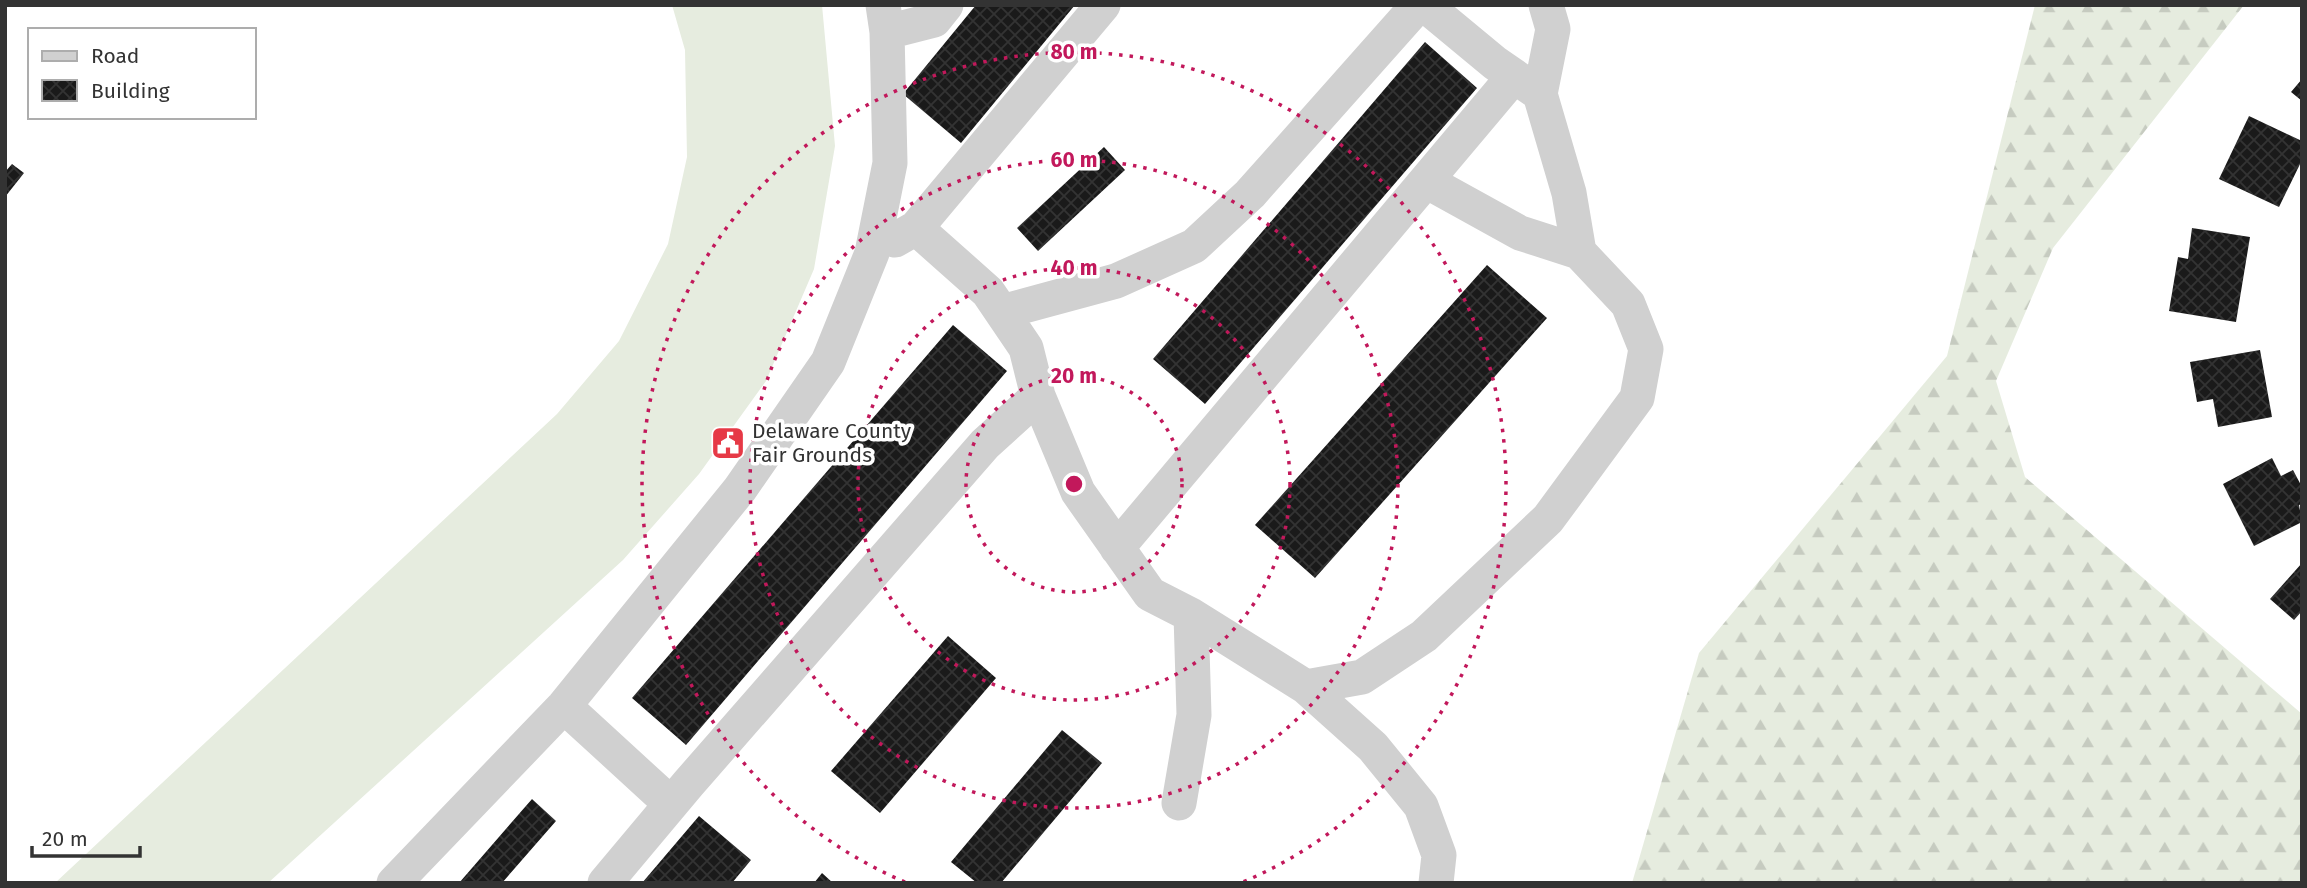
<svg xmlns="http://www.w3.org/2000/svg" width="2307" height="888" font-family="'Fira Sans',sans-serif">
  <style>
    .grass { fill: #e6ecdf }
    .forest { fill: url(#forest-firs) }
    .building { fill: url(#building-cross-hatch) }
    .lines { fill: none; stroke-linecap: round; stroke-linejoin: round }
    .minor { stroke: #d0d0d0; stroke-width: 35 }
    .ring { fill: none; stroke: #c2185b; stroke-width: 3.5; stroke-dasharray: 3.5 7 }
    .labels { text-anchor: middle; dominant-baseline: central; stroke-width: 7; stroke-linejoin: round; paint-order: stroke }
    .poi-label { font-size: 21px; fill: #333; stroke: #fff; text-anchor: start }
    .centre { fill: #c2185b; stroke: #fff; stroke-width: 3.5 }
    .ring-label { font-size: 21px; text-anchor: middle; font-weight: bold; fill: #c2185b; stroke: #fff; stroke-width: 7; stroke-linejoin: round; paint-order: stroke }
  </style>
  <defs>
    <pattern id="forest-firs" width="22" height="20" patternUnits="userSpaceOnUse" patternTransform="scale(1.75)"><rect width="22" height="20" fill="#e6ecdf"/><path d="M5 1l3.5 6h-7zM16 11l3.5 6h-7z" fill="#c6cbc0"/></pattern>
    <pattern id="building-cross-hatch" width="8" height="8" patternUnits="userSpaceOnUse" patternTransform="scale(1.75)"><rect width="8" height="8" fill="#1a1a1a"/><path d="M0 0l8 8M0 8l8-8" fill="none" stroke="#333"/></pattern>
  </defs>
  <rect width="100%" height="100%" fill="#fff"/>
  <!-- grass -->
  <path class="grass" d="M672,5H822L835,146L814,269L766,381L699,474L623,560L268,883H55L557,414L619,341L668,244L687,157L685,50Z"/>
  <!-- forest -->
  <path class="forest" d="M2035,5H2244L2053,248L1996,381L2025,477L2302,714V883H1632L1699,653L1947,356Z"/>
  <!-- building -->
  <path class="building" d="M976,5H1075L961,143L903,94Z
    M1425,42L1477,88L1205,404L1153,359Z
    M2302,79V101L2291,92Z
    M2249,116L2302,141V160L2279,207L2219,179Z
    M1104,147L1125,170L1038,251L1017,228Z
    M12,164L24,173L5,197V172Z
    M2192,228L2250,237L2236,322L2169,311L2178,257L2188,259Z
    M1487,265L1547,318L1315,578L1255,525Z
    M953,325L1007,371L686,745L632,698Z
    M2260,350L2272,417L2218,427L2213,399L2197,402L2190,362Z
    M2272,458L2281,476L2293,470L2302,487V504L2299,505L2302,522L2254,546L2223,484Z
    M2302,563V611L2294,620L2270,599Z
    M948,636L996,678L880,813L831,771Z
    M1062,730L1102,763L1001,883H977L951,862Z
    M532,799L556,821L502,883H459Z
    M699,816L751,860L732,883H642Z
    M822,873L833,883H814Z"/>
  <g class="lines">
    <!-- minor -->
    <path class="minor" d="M887,32L934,20L946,5
      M1540,94L1553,29L1546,5
      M1426,181L1520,233L1579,252
      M916,228L988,292L1026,348L1038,396L1078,492L1150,594L1191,615L1306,687L1362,677L1424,636L1548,519L1637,398L1646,349L1628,304L1579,252L1569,193L1540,94L1495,63L1425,5
      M895,240L916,228L1103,5
      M1002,312L1116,281L1194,246L1250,194L1418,5
      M1117,548L1514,76
      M1306,687L1373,747L1421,806L1439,855L1436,883
      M564,706L671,804
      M1179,803L1194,715L1191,615
      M394,883L564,706L740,489L828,362L872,253L890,163L887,32L883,5
      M605,883L688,784L985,444L1038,396"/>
  </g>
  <!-- distance rings -->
  <g class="ring">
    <circle cx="1074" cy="484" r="108"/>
    <circle cx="1074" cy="484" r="216"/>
    <circle cx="1074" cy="484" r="324"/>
    <path d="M905 882A432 432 0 1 1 1243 882"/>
  </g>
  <!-- icons -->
  <defs>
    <g id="civic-square" transform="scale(1.75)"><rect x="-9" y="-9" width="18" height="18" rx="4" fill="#e63946" stroke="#fff"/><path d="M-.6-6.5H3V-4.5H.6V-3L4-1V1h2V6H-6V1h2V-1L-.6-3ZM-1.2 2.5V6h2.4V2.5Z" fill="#fff"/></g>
  </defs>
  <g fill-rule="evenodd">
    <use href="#civic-square" x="728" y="443"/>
  </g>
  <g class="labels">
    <!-- poi labels -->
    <g class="poi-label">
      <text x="752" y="431">Delaware County<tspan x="752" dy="24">Fair Grounds</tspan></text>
    </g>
  </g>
  <circle cx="1074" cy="484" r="10" class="centre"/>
  <g class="ring-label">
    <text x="1074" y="59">80 m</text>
    <text x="1074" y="167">60 m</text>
    <text x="1074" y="275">40 m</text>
    <text x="1074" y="383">20 m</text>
  </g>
  <!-- border -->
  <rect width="2307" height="888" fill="none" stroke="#333333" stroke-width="14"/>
  <!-- legend -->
  <rect x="28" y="28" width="228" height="91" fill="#ffffff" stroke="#adadad" stroke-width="2"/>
  <rect x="42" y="51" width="35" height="10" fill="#d0d0d0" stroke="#adadad" stroke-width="2"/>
  <text x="91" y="63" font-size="21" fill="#333333">Road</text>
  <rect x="42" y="80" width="35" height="21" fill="url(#building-cross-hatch)" stroke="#adadad" stroke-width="2"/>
  <text x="91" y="98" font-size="21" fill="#333333">Building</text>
  <!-- scale -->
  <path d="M32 846v10h108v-10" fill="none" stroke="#333333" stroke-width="3.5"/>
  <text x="42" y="846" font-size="21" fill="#333333" stroke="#ffffff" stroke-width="5" paint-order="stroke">20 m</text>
</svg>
